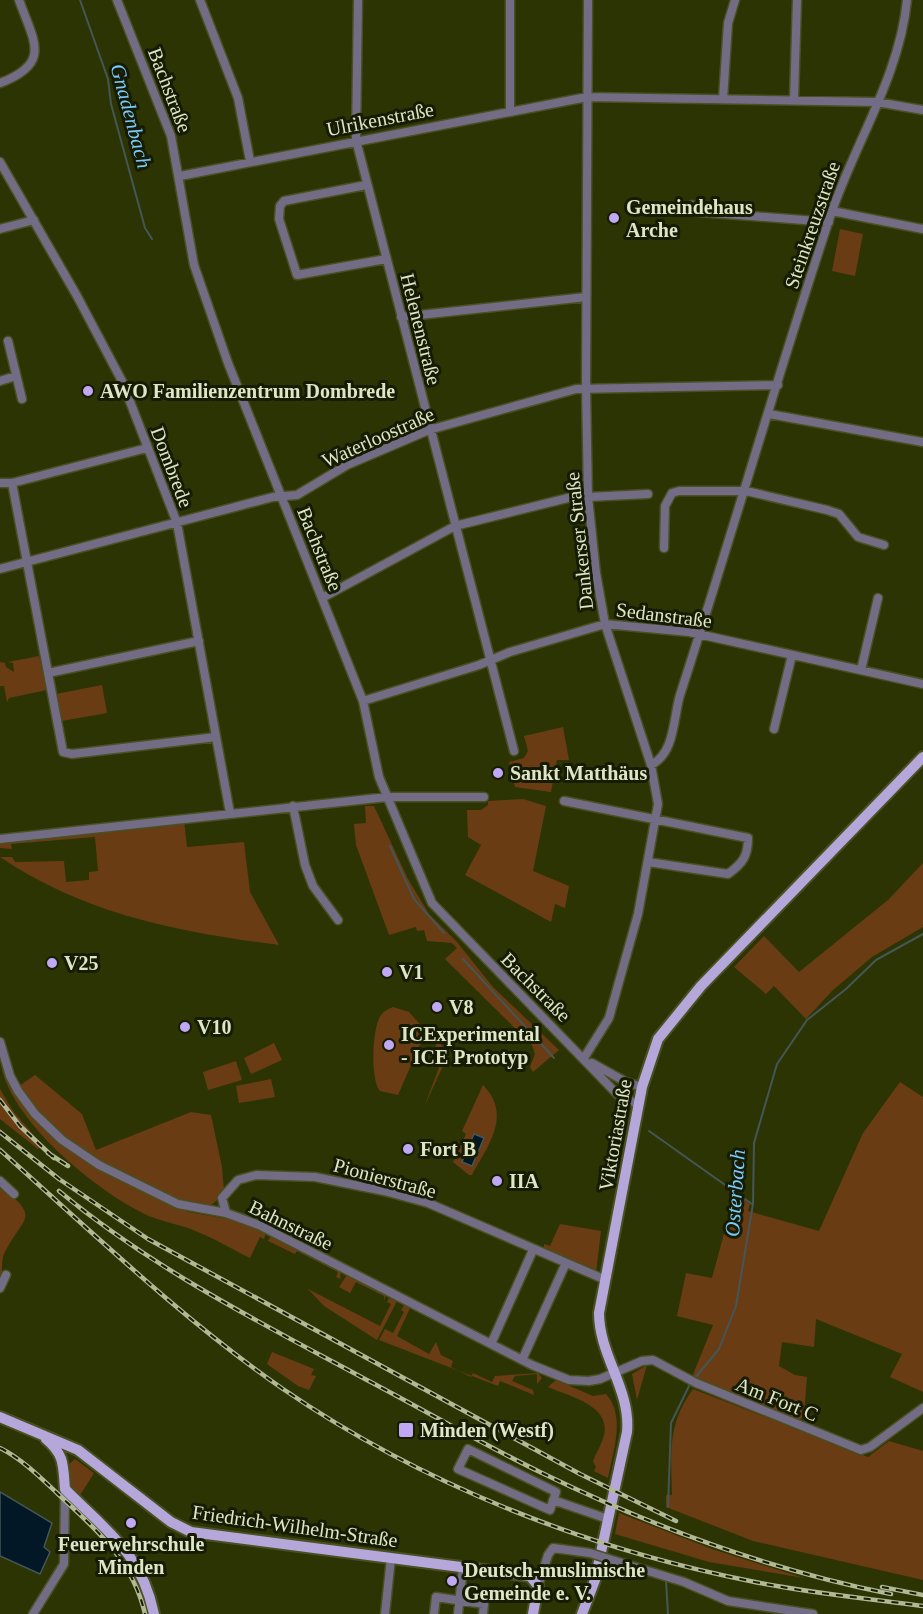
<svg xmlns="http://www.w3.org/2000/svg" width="923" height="1614" font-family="Georgia,serif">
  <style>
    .green { fill: #693c14 }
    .water { fill: #021826; stroke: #445656; stroke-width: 1.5 }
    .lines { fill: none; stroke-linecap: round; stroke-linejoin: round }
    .stream { stroke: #445656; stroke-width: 2 }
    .minor-casing { stroke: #495022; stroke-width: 11 }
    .major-casing { stroke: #495022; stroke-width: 14 }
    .minor { stroke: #736c85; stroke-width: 8 }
    .major { stroke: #b6a7da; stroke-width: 10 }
    .rail-casing { stroke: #b1b894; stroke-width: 4.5 }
    .rail { stroke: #161b03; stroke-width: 2; stroke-dasharray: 7; stroke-linecap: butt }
    .minor-bridge-casing { stroke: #495022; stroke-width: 11; stroke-linecap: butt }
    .minor-bridge { stroke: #736c85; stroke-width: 8 }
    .poi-dot { fill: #c0a8f4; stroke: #161b03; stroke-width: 2 }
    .labels { text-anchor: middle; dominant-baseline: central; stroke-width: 6; stroke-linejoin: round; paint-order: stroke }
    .street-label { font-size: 20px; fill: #dfe6c7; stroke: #161b03 }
    .poi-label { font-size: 20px; font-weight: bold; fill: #dfe6c7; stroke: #161b03; text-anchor: start }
    .water-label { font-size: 21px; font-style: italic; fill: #7acafd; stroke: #161b03 }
  </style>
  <rect width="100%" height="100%" fill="#2d3403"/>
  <!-- green -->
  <path class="green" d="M840,229L863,234L855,276L832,271Z
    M39,656L47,690L9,698L7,702L4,686H0V662L5,663L6,667L14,672L13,663L8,662Z
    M102,685L107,713L62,721L56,694Z
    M563,727L569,760H557L551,792L515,787L509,762L524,758L528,751L524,736Z
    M523,799L546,806L533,871L569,886L565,908L555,904L551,922L465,875L481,845L468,837L467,810H481L488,805V801Z
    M365,806H374L408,879L429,914L457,942L493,987L559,1050L533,1072L530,1067L535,1054L532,1045L445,959L457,948L452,943L427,941L424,930L417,931L416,927L389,935L356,845L354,824L366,823Z
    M184,820L187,847L244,842L250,892L279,945C179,932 86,915 0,857H12L15,862L64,861L66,882L89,880V872L98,871L95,837L11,844L12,849L0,848V842Z
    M923,863V927L872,957L832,991L806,1019L774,986L766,994L734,967L764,936L799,972L888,900Z
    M393,1007L409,1012L426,1031L398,1095L380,1091C370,1080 372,1027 381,1015C384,1011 388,1009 393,1007Z
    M438,1041L449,1053L424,1107L439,1068L430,1057Z
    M274,1043L282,1060L251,1074L244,1058Z
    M0,1054L19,1086L35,1075L82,1114L96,1150L191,1112L211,1115L222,1167L224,1190C220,1196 215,1205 207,1206C183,1208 126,1174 103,1163L104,1171L188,1212L240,1221L266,1232L264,1239L260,1237L250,1258C230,1248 210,1236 188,1228C176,1224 162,1221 149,1216C98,1193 0,1114 0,1054Z
    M236,1061L242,1080L208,1090L203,1072Z
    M271,1079L275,1097L239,1103L236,1086Z
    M900,1082L923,1097V1392L890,1377L902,1354L816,1319L814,1347L782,1342L779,1366L795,1375L807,1377L804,1414L800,1420L692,1377L713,1325L677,1316L686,1273L712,1278L735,1193L750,1204L748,1211L819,1231L863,1133Z
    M483,1085C512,1115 489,1144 472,1175H469L453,1162L466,1134L462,1131Z
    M0,1089L13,1111L42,1145L38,1149L0,1119Z
    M0,1184C40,1221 26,1212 5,1252C0,1260 4,1271 0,1279Z
    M560,1224L601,1231L596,1273L544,1251V1244L550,1246Z
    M271,1236L341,1271L340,1279L336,1277L338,1272L297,1251L295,1254L268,1241Z
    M347,1275L386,1294L384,1301V1296L356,1282L350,1293L339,1287Z
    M308,1289L380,1326L391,1304L387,1302L389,1298L397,1301L377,1340L324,1306Z
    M405,1304L410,1308L397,1336L429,1354L436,1342L441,1355L453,1361L451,1367L471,1377L473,1373L492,1382L495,1376L538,1373L542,1378L537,1384V1374L515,1376L512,1381L533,1390L534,1395L500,1381L498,1386L379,1340L385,1329L393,1333L404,1312L401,1310Z
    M272,1352L314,1369L311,1375L316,1376L309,1390L298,1386L267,1364Z
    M647,1365L637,1400L632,1374Z
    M556,1380L593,1396L606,1394C626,1416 613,1452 608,1478L594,1471L596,1467L593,1461C596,1453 602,1444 604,1435C611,1405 568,1396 548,1387Z
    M693,1389L868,1457L889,1441L923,1451V1580L753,1541L666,1507V1495H672C671,1453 667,1425 693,1389Z
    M75,1459L94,1473L79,1497L69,1487L68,1465Z
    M619,1513L712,1549L804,1578L709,1562L615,1534Z"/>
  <!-- water -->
  <path class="water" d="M474,1134L484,1138L472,1166L462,1162Z
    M0,1492L52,1523L44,1547L50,1552L40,1574L0,1556Z"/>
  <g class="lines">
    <!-- stream -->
    <path class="stream" d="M80,0L108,79L111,104L145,228L152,239
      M390,846L414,899L444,933
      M463,959L554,1058
      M649,1131L752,1204
      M694,1379L719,1349L736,1306L753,1204L754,1143L777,1064L807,1020L846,989L876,960L923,934
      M668,1507L671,1423L690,1384
      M666,1580L668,1614"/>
    <!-- minor casing -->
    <g class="minor-casing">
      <path id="minor" d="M117,0L171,136L194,265L228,363L363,701L379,777L432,903L617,1094L639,1105
        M200,0L238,98L250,161
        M358,0L356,140L514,751
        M0,83C52,63 34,42 19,0
        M723,99L728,23L735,0
        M794,99L797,0
        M510,112V0
        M0,162L77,296L122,381L177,523L230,813
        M180,176L587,97L877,102L923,110
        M366,185L284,201L280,206L279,219L297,275L386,259
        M692,205L699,212L829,222
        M832,211L923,229
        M0,229L34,220
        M401,317L586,297
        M8,341L22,399
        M0,381L16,376
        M769,414L923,442
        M0,483H12L147,448
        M12,483L63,752L72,754L216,737
        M588,497L648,494
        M664,548L665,506L672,493L679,491H746L827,510L839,514L858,537L884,545
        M0,569L273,497L297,495L347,465L429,430L576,389L778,385
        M322,598L455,526L588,493
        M861,670L878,598
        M48,673L199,641
        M363,701L479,665L510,652L605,624L689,632L923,684
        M774,729L792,655
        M651,765C675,753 673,719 680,695C732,535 778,373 831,214C855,143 900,75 907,0
        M564,801L748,838C748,856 743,863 728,874L648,862
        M293,806L305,865L313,886L338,920
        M0,839L387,797H484
        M0,1042L10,1076L18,1091L35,1114L62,1140L99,1165L178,1204L226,1213L259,1225L532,1365L569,1380L589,1381L600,1379L642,1361L653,1360L696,1383L861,1450L870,1447L923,1408
        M584,1058L609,1018L617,989L638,914L658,804L651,765L605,624L596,573L588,497L586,388L588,0
        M592,1063L626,1082L642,1087
        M0,1181L14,1194
        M226,1213L222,1198L238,1180L256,1175L315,1177L384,1191L428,1203L606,1280
        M0,1288L6,1275
        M491,1344L533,1250
        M522,1360L565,1265
        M468,1449L556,1492L550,1510L458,1469Z
        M553,1500L608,1519
        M609,1559L684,1582L728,1601L813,1614
        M538,1586L548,1555L553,1548L590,1553
        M33,1614L64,1564L65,1489
        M385,1614L391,1558
        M434,1614L436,1597L484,1604L483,1614
        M458,1614L463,1567"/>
    </g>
    <!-- major casing -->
    <g class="major-casing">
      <path id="major" d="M0,1417L78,1450L171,1522L191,1532L530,1576L538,1586L533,1614
        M46,1439C65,1455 63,1466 65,1489C106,1531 141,1552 154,1614
        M582,1614L595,1580L627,1432C631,1390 599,1355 599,1313L642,1087L658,1039L701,986L923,757"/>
    </g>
    <!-- minor -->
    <use href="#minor" class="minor"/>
    <!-- major -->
    <use href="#major" class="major"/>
    <!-- rail casing -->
    <g class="rail-casing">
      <path id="rail" d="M0,1100L20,1126L54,1158
        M0,1132L59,1179L148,1239L580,1474L676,1521
        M0,1150C92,1232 182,1319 283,1389C422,1484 585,1548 750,1581C807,1593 865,1598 923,1606
        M48,1153L68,1166
        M59,1191C152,1268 259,1322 365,1379C424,1410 482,1444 542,1473C653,1527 770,1570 891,1594
        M0,1448C22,1459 40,1477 58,1494C96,1529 133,1561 145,1614
        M882,1587L923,1595"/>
    </g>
    <!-- rail -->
    <use href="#rail" class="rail"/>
    <!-- minor-bridge casing -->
    <g class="minor-bridge-casing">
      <path id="minor-bridge" d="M590,1553L609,1559"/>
    </g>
    <!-- minor-bridge -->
    <use href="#minor-bridge" class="minor-bridge"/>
  </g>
  <!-- markers -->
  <g class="poi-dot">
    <circle cx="614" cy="218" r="6"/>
    <circle cx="88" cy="391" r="6"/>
    <circle cx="498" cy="773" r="6"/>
    <circle cx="52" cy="963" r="6"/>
    <circle cx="387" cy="972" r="6"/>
    <circle cx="437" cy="1007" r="6"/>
    <circle cx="185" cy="1027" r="6"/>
    <circle cx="389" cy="1045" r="6"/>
    <circle cx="408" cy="1149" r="6"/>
    <circle cx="497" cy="1181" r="6"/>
    <rect x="398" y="1422" width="16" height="16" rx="3"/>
    <circle cx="131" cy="1523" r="6"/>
    <circle cx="452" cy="1581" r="6"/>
  </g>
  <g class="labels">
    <!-- street labels -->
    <g class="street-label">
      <text transform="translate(170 90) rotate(69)">Bachstraße</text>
      <text transform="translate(380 119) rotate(-11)">Ulrikenstraße</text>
      <text transform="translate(812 225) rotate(-71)">Steinkreuzstraße</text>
      <text transform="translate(421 329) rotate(76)">Helenenstraße</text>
      <text transform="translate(378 437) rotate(-24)">Waterloostraße</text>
      <text transform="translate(172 467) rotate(69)">Dombrede</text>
      <text transform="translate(579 541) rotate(-96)">Dankerser Straße</text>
      <text transform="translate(320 549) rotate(68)">Bachstraße</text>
      <text transform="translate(664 615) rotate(7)">Sedanstraße</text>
      <text transform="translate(536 987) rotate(45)">Bachstraße</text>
      <text transform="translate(615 1135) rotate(-80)">Viktoriastraße</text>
      <text transform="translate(385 1178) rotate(15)">Pionierstraße</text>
      <text transform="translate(291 1225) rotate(26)">Bahnstraße</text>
      <text transform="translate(777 1399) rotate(22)">Am Fort C</text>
      <text transform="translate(295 1526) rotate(8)">Friedrich-Wilhelm-Straße</text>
    </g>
    <!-- poi labels -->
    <g class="poi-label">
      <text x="626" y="207">Gemeindehaus<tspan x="626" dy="23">Arche</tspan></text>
      <text x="100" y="391">AWO Familienzentrum Dombrede</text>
      <text x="510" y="773">Sankt Matthäus</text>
      <text x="64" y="963">V25</text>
      <text x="399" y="972">V1</text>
      <text x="449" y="1007">V8</text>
      <text x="197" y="1027">V10</text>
      <text x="401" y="1034">ICExperimental<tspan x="401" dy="23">- ICE Prototyp</tspan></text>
      <text x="420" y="1149">Fort B</text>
      <text x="509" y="1181">IIA</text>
      <text x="420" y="1430">Minden (Westf)</text>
      <text x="131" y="1544" text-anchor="middle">Feuerwehrschule<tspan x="131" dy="23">Minden</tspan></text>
      <text x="464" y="1570">Deutsch-muslimische<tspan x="464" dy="23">Gemeinde e. V.</tspan></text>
    </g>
    <!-- water labels -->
    <g class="water-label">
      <text transform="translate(131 116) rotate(75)">Gnadenbach</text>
      <text transform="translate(735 1193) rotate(-86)">Osterbach</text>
    </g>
  </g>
</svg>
